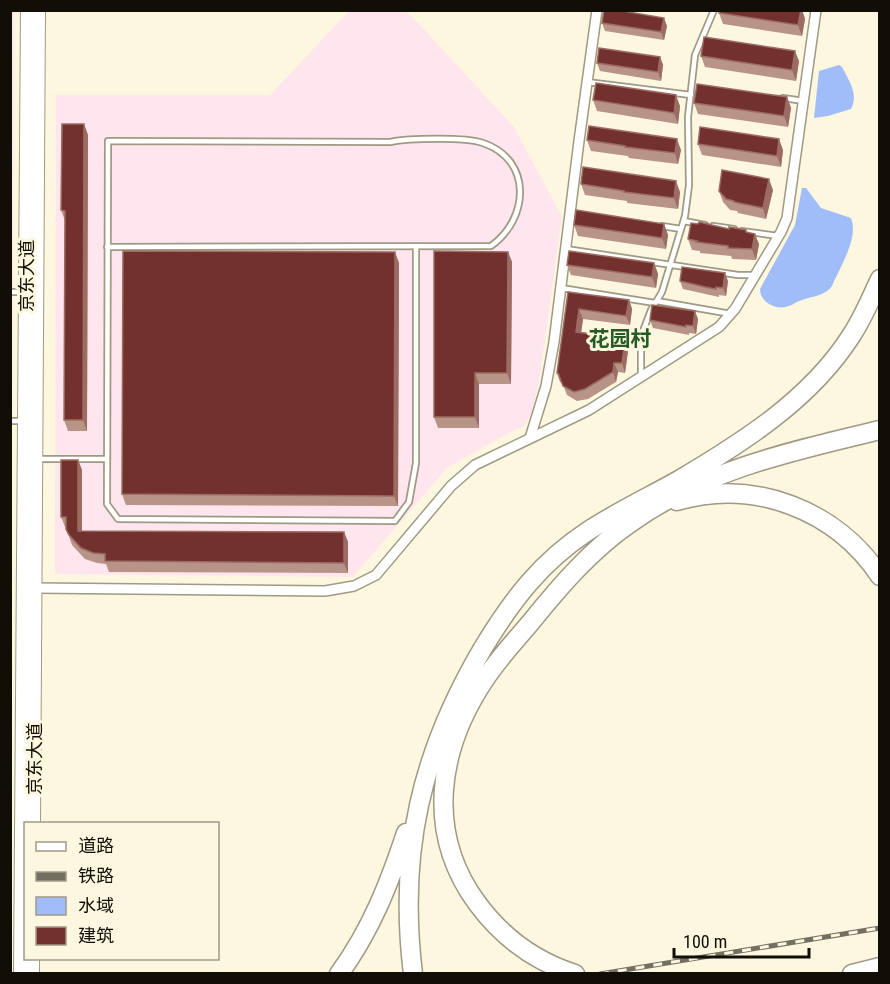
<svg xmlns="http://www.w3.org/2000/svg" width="890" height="984" font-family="'Roboto Condensed','Noto Sans SC',sans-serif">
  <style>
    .industrial { fill: #ffe5ed }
    .water { fill: #a0bdfa }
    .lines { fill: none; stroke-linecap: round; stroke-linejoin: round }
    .lane-casing { stroke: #9f9a84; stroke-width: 8 }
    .street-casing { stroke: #9f9a84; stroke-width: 12 }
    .secondary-casing { stroke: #9f9a84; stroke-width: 16 }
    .highway-casing { stroke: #9f9a84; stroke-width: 21 }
    .lane { stroke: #fff; stroke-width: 4.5 }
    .street { stroke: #fff; stroke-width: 9 }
    .secondary { stroke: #fff; stroke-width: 14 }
    .highway { stroke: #fff; stroke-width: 18 }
    .rail-casing { stroke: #736f61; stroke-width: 5 }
    .rail { stroke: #fdf7df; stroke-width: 3; stroke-dasharray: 9; stroke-linecap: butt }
    .wall { fill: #b89486 }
    .shaded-wall { fill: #9c6c62 }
    .building { fill: #72312c; stroke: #9c6c62; stroke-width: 1.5 }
    .labels { text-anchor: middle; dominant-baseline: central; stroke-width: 6; stroke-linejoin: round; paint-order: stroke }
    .street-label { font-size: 18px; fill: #100e07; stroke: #fdf7df }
    .quarter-label { font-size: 21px; font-weight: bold; fill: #265a26; stroke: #fdf7df }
  </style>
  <rect width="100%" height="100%" fill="#fdf7df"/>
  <!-- industrial -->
  <path class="industrial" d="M14,10L12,479L11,664L10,11Z
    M359,10L407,11L514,127L562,217L539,382L531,415L524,426L507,434L447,468L353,577L55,574L56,95H270L348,12Z"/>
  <!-- water -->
  <path class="water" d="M839,65L842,67C849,81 859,94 851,109L828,116L814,118L819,71Z
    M802,188H806L821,208L851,218C859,238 840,267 832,286C825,296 813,296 802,300C797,301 793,305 789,306C776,311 760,302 760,289L795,225Z"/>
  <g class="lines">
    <!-- lane casing -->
    <g class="lane-casing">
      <path id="lane" d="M587,82L691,95
        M783,98L804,101
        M684,221L705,225
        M662,226L681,229
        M713,226L734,229
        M742,231L778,236
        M107,247L491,246C529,219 533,160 483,143C466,137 409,138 390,142L108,141L107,504L118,519L395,521L409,502L416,463V246
        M566,249L738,275H755
        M561,288L655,303
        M10,292H23
        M657,301L731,314
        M641,376V346L643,331L651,310L662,292L685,216L689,185L688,117L695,55L714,10
        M10,421H23
        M38,459H107"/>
    </g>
    <!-- street casing -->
    <g class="street-casing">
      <path id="street" d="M530,438L546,386L554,342L579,141L597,10
        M35,588L325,591L354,586L376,575L451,486L475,465L589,410L719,327L735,309L781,232L787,218L816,10"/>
    </g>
    <!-- secondary casing -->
    <g class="secondary-casing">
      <path id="secondary" d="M33,824L38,10
        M21,974L28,10
        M32,974V958"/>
    </g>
    <!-- highway casing -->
    <g class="highway-casing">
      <path id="highway" d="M677,501C754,478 836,510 880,576
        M339,974C371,930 389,884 406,833
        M413,974C398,852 421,753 483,648C512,600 541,562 588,531C617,512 649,497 679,480C743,442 810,400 851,336C863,318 871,298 880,279
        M575,974C534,961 502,937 477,903C425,832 438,749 485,679C498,659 515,641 531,622C560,586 592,549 630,523C704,470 792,451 880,430
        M852,974L880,967"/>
    </g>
    <!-- lane -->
    <use href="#lane" class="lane"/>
    <!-- street -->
    <use href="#street" class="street"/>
    <!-- secondary -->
    <use href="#secondary" class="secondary"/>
    <!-- highway -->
    <use href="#highway" class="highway"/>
    <!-- rail casing -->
    <g class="rail-casing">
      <path id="rail" d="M600,974L880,928"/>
    </g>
    <!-- rail -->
    <use href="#rail" class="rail"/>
  </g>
  <!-- wall -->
  <path class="wall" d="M720,10H802L805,19L802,36L723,24L719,13Z
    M602,23L667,26L664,40L605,31Z
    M701,56L799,61L796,81L705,67Z
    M660,57L663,65L661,81L600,71L597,63Z
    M787,97L791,108L788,127L698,114L694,103Z
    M593,100L680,106L678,124L597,111Z
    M84,124L88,135L87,431H68L64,420L65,221L61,210Z
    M587,140L681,150L678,164L629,158L628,156L591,151Z
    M698,144L783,150L781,167L702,155Z
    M581,184L680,192L678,209L627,203V201L585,195Z
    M773,190L766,219L738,213L737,211L730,210L723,202L719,191Z
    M664,224L668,235L666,249L578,236L574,225Z
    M729,229L747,232L759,244L756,260L732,259L731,256L700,253V251L692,250L688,239Z
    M395,252L399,263L398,506L126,505L122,494Z
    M508,252L512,262L511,384H479V428H438L434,417Z
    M654,263L658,274L656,288L571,275L567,265Z
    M680,281H728L726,296L719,295V297L683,289Z
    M568,292L629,300L632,309L630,325L583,319L581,332L623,338L628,351L625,373L618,372L616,382L588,399L577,401L567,395L562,382H560L557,373Z
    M698,319L696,334L689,333V335L653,328L650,320Z
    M78,460L82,470V531L344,532L348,542V573L109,572L106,564L97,563L85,559L72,545L66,527H65L61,517Z"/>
  <!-- shaded-wall -->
  <path class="shaded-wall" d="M801,10H802L805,19L802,36L798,25Z
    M664,18L667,26L664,40L661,32Z
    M795,51L799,61L796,81L792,70Z
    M660,57L663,65L661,81L658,72Z
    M676,95L680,106L678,124L674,113Z
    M787,97L791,108L788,127L784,116Z
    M84,124L88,135L87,431L83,420Z
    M677,139L681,150L678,164L675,153Z
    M779,139L783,150L781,167L777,156Z
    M769,179L773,190L766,219L763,208Z
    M676,181L680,192L678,209L674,198Z
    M664,224L668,235L666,249L662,238Z
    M755,234L759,244L756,260L752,249Z
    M395,252L399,263L398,506L394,496Z
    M508,252L512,262L511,384L507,373Z
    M654,263L658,274L656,288L652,277Z
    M725,273L728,281L726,296L723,288Z
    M629,300L632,309L630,325L626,316Z
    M579,309L583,319L580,341L576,332Z
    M695,311L698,319L696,334L693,326Z
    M623,338L628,351L625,373L622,363Z
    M614,363L618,372L616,382L613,372Z
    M475,373L479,384V428L475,417Z
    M78,460L82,470V541L78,531Z
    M344,532L348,542V573L344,563Z"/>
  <!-- building -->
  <path class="building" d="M604,10H617L664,18L661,32L602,23Z
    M720,10H801L798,25L719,13Z
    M704,37L795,51L792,70L701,56Z
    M599,48L660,57L658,72L597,63Z
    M596,83L676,95L674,113L593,100Z
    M697,84L787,97L784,116L694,103Z
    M62,124H84L83,420H64L65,211L61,210Z
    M589,126L677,139L675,153L625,147V146L587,140Z
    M700,127L779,139L777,156L698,144Z
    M583,167L676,181L674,198L624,192V191L581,184Z
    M722,170L769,179L763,208L734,202V201L726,199L719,191Z
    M576,210L664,224L662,238L574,225Z
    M699,222L729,229V227L746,230V232L755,234L752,249L728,248V246L696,242L697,241L688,239L691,223L698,224Z
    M123,251L395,252L394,496L122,494Z
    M434,251L508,252L507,373H475V417H434Z
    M569,251L654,263L652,277L567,265Z
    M682,267L725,273L723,288L716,287V289L705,287L680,281Z
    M568,292L629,300L626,316L579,309L576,332L623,338L622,342H625L622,363H614L613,372L585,389L574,392L563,386L558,373H557Z
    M652,305L695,311L693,326L686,325V327L650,320Z
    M61,460H78V531L344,532V563L105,561V554L93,553L81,548L69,535L66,529V517H61Z"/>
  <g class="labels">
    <!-- street labels -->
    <g class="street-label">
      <text transform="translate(26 276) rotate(-90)">京东大道</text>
      <text transform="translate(34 759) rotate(-90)">京东大道</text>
    </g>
    <!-- quarter labels -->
    <g class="quarter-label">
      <text x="620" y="339">花园村</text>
    </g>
  </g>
  <!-- border -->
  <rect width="890" height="984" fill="none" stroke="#100e07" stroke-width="24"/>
  <!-- legend -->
  <rect x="24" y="822" width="195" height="138" fill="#fdf7df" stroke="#9e9a89" stroke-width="1.5"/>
  <rect x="36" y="842" width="30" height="9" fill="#ffffff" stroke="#9e9a89" stroke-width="1.5"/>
  <text x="78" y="852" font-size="18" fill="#100e07">道路</text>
  <rect x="36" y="872" width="30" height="9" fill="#736f61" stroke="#9e9a89" stroke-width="1.5"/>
  <text x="78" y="882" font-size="18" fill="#100e07">铁路</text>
  <rect x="36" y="897" width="30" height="18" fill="#a0bdfa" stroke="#9e9a89" stroke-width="1.5"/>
  <text x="78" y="912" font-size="18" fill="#100e07">水域</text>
  <rect x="36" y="927" width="30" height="18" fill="#72312c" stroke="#9e9a89" stroke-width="1.5"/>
  <text x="78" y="942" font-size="18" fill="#100e07">建筑</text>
  <!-- scale -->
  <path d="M674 948v9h135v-9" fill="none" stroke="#100e07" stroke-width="3"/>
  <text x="683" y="948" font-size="18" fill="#100e07" stroke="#fdf7df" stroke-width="4.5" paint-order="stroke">100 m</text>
</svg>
